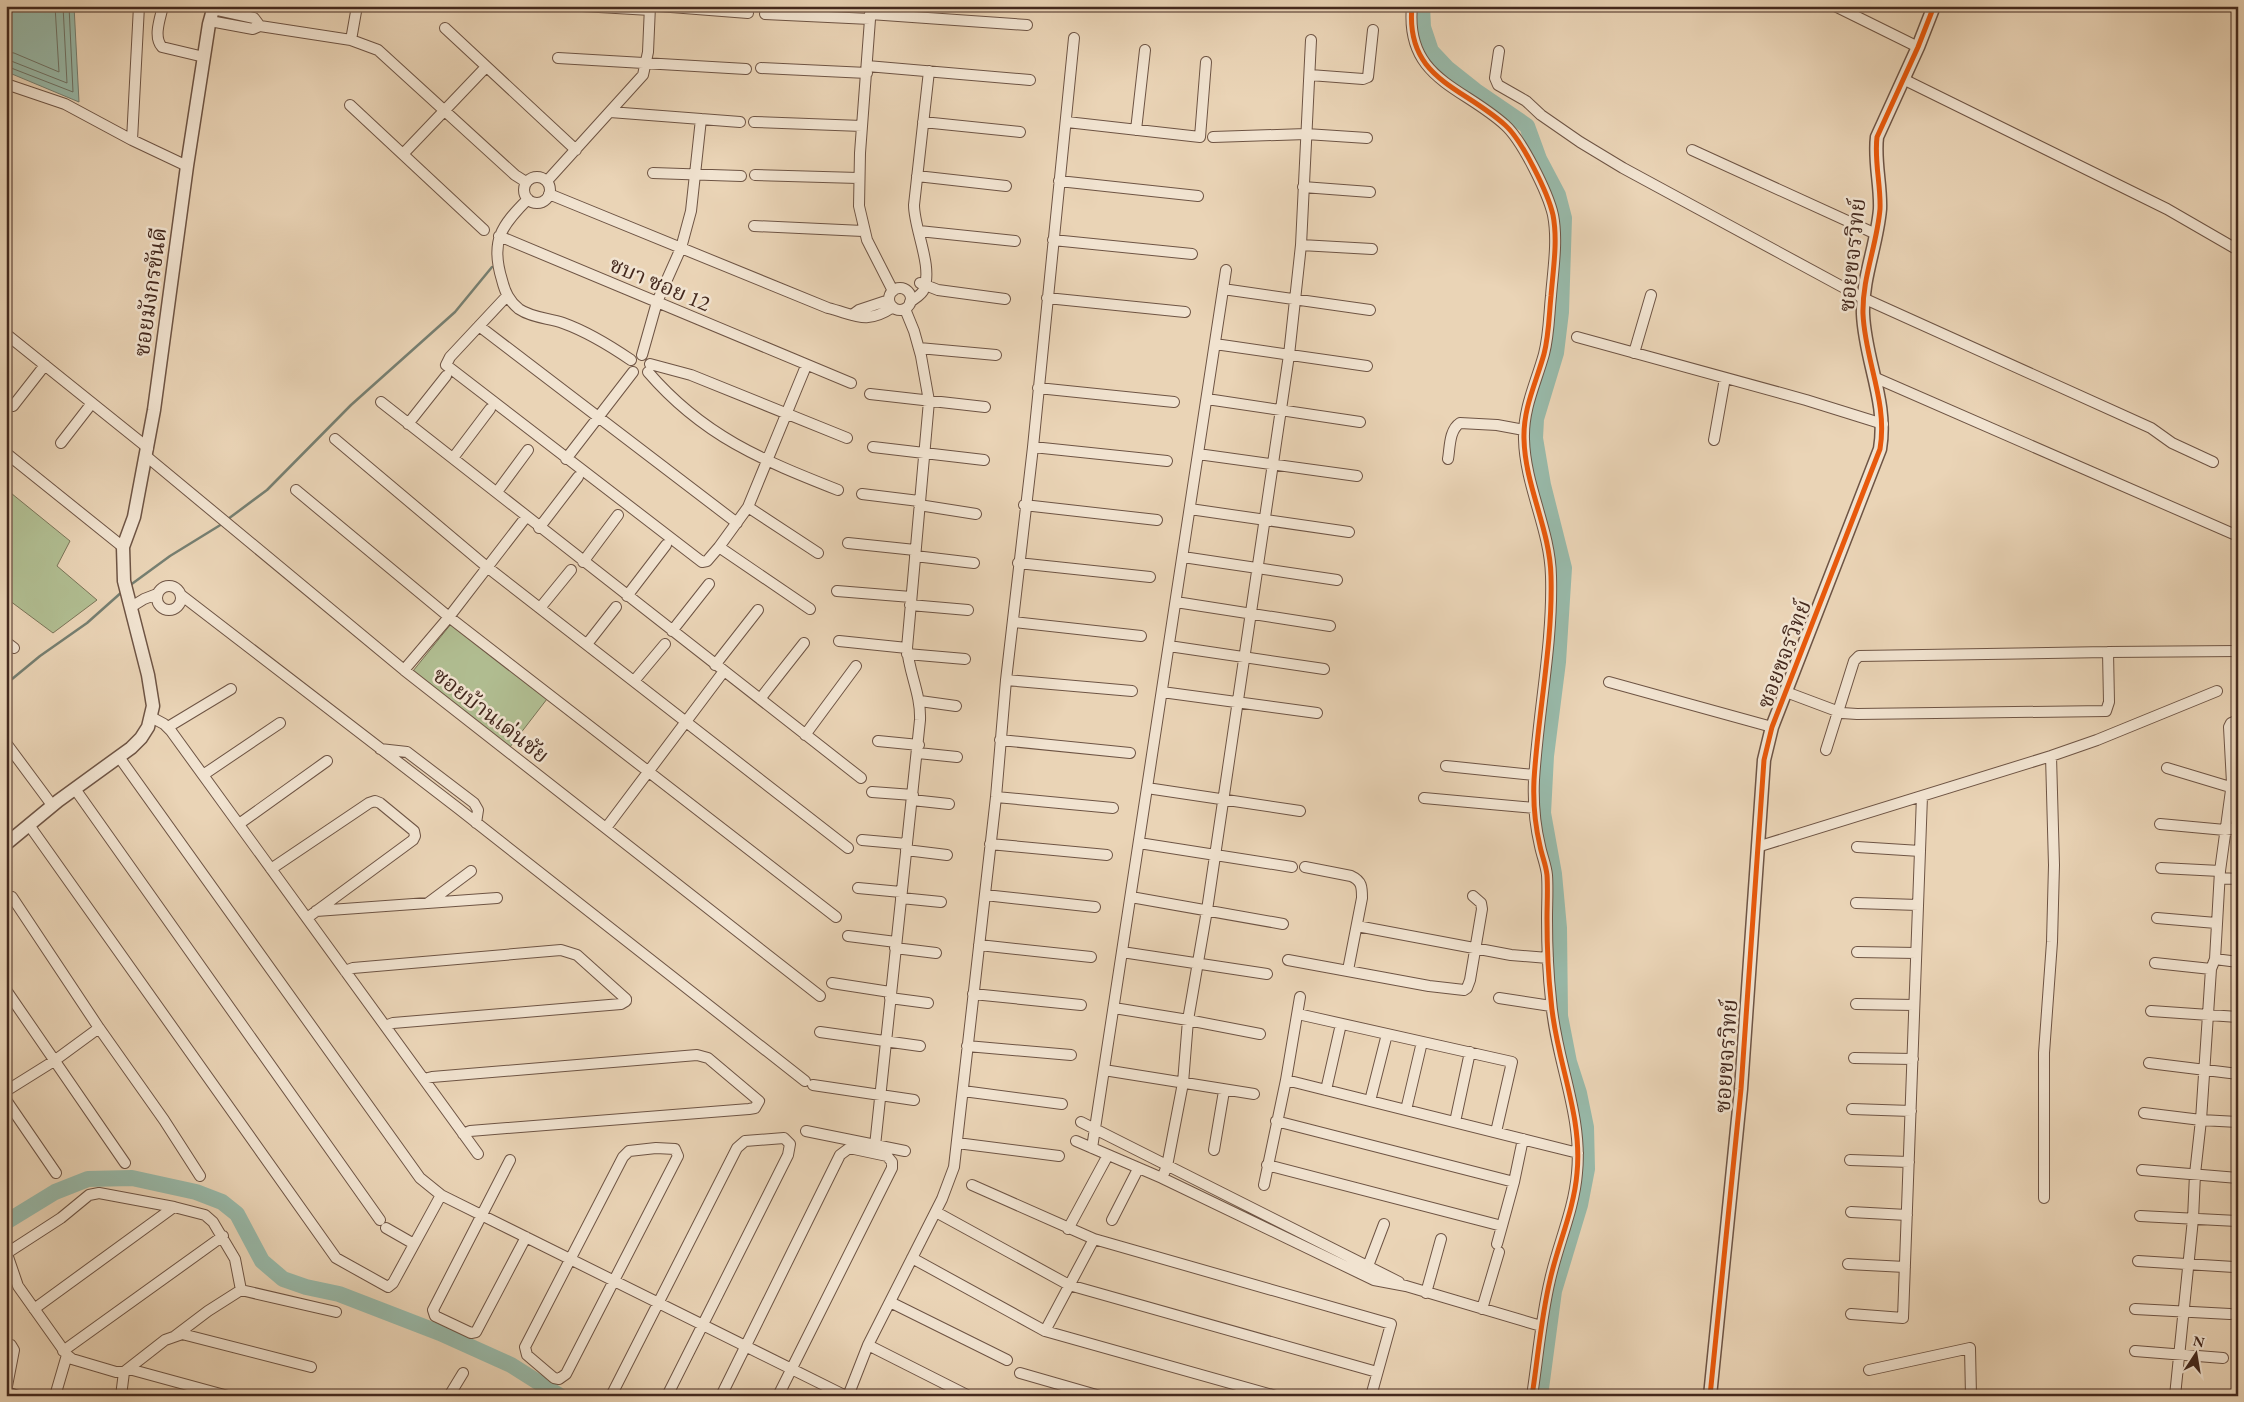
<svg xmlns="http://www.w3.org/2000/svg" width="2244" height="1402" font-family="'EB Garamond','Noto Serif Thai',serif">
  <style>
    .green { fill: #b1be92; stroke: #7a7458 }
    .water { fill: #98b9a9; stroke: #767f71 }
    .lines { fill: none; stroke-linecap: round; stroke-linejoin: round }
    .shore { stroke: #6e7164; stroke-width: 1 }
    .stream { stroke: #767f71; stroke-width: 2.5 }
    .river { stroke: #98b9a9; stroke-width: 16 }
    .minor-casing { stroke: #6e5444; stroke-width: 12 }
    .tertiary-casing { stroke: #6e5444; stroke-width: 15 }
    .minor { stroke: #f1e3d0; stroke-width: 10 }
    .tertiary { stroke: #f1e3d0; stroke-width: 12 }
    .cycleway-casing { stroke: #f1e3d0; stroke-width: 8 }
    .cycleway { stroke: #e8590c; stroke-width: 5 }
    .labels { text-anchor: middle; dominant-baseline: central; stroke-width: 5; stroke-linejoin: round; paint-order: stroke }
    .street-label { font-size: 22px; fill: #44291e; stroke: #f1e3d0 }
  </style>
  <rect width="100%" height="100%" fill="#ead4b6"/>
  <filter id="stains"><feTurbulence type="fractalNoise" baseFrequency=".004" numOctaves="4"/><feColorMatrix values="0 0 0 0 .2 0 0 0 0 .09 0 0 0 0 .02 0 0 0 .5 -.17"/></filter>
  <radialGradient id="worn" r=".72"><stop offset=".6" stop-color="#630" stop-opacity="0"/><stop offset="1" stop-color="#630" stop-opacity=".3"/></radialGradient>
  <!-- green -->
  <path class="green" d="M6,489L70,541L57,566L97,600L53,633L6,598Z
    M451,624L547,699L510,747L413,671Z"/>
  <!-- water -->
  <path class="water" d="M6,6H74L79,102L12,74L6,69Z"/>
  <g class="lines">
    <!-- shore -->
    <path class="shore" d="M6,52L14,53L59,72L55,6
      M6,59L67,83L63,6
      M6,66L73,92L69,6"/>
    <!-- stream -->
    <path class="stream" d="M228,519L267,490L351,405L455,312L492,267
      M129,586L170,556L222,524
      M6,684L40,656L87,623L123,591"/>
    <!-- river -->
    <path class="river" d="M1422,6L1423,27L1431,51L1447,68L1476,91L1527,126L1539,159L1558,195L1564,218L1561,312L1556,353L1536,419L1535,438L1543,485L1564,568L1558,662L1546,756L1543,813L1554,874L1559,928L1560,1016L1569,1062L1579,1093L1586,1127L1587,1169L1580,1205L1554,1291L1540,1396
      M6,1222L55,1192L88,1179L132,1178L196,1192L222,1202L237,1214L262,1261L283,1279L306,1287L339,1294L440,1333L511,1365L560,1396"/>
    <!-- minor casing -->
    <g class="minor-casing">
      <path id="minor" d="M163,6C160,19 153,37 162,47L204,57
        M582,6L650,10
        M658,6L748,13
        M871,6L860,153L859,206L867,240L893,291
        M1412,6C1405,79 1462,86 1505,125C1522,140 1548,193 1553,215C1558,241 1553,270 1551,296C1549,315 1549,335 1544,354C1536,383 1523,408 1524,439C1525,486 1550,529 1551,576C1553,644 1538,712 1534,780C1533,802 1535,825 1540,846C1542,856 1546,865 1547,875C1548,889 1547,904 1547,919C1547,946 1548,973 1551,1000C1555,1058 1583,1114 1577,1173C1574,1210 1558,1244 1550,1280C1541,1318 1538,1357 1532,1396
        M1835,6L1918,47
        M213,9L254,18L260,26
        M765,14L870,19
        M870,14L1027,25
        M210,21L253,29L260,26L351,40L378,50L515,175L526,182
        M445,28L576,150
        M351,40L357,6
        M1499,51L1495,78L1498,85L1526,101L1541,115L1580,142L1623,168L1863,298L2151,428L2172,443L2213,462
        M558,58L746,69
        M867,66L1030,80
        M761,68L867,73
        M1310,75L1363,79L1368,77L1373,30
        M1903,79L2167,209L2238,250
        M6,84L65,104L132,140L187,166
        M350,105L484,230
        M610,112L740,122
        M754,122L862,126
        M923,122L1020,132
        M1067,122L1200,137L1206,62
        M1136,130L1145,50
        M1213,137L1306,134L1367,138
        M132,140L139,6
        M1692,150L1876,234
        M403,154L486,67
        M653,173L741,176
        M755,175L858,178
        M917,176L1006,186
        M524 190a13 13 0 1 1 26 0a13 13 0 1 1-26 0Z
        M547,181L643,75L648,52L650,6
        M1059,181L1198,196
        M1303,187L1370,192
        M549,194L828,308C856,315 866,325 893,307
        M528,199C501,226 490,241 502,280C505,292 509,301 519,309C532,318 549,318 563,323C588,332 609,345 631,360
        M754,226L863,231
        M919,231L1015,241
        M499,236L851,383
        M1053,240L1192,254
        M1301,245L1372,249
        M920,283L938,290L1005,299
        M889 299a11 11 0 1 1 22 0a11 11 0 1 1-22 0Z
        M1223,289L1370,310
        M507,296L450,357L446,365L702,562L707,561L719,547L748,507L806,366
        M1047,298L1185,312
        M910,302C915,298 922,295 924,289C933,266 914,229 914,205L929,71
        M852,315L859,310L889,300
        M479,326L737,523
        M6,334L148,448
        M1577,337L1806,400L1883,424
        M1215,344L1367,366
        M919,348L996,355
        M1634,353L1651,295
        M642,355L657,302L681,248L691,211L701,119
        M650,364L691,375L847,438
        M648,372C703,436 762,460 838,490
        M1876,378L2238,536
        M1038,388L1174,402
        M870,394L985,407
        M1207,399L1360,422
        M381,402L861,778
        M13,406L45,365
        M408,424L446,376
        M335,439L487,567L848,848
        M1714,440L1725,378
        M61,443L92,403
        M873,447L984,460
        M1033,447L1167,461
        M6,453L123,547
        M1198,454L1357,476
        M146,456L404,670L820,996
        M453,458L490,409
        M566,459L633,372
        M1448,459C1450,448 1449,430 1460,423L1497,425L1524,430
        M296,490L449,617L836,917
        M497,492L528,450
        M862,494L919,501
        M919,505L976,514
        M1024,505L1157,520
        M748,507L818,553
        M1190,509L1349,532
        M539,528L578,477
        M848,543L915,550
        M719,547L810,609
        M915,556L974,563
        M1183,557L1337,580
        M583,562L618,515
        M1018,563L1150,577
        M157 598a12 12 0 1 1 24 0a12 12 0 1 1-24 0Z
        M837,591L911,597
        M181,595L459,809L805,1081
        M627,596L666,545
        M1176,602L1330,626
        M910,605L968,610
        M131,607L144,599L157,594
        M540,608L571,570
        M1013,622L1141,636
        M672,631L709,584
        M839,641L907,648
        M6,642L14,648
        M587,644L616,607
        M1169,646L1324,669
        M907,654L965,659
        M715,665L758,610
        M404,670L449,617L526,517
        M1006,680L1132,691
        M634,681L665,644
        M1609,682L1772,727
        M1162,692L1317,713
        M1786,692L1842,713L1857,714L2106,711L2109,702L2108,652L2238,651
        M760,699L804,643
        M920,701L956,706
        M151,717L164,724L171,731L478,1154
        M168,727L231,689
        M805,735L856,666
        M1000,740L1130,753
        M878,741L919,745
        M6,743L52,805
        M380,749L407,752L474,803L478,810L476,823
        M1826,750L1854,661L1859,656L2108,652
        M918,753L957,757
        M119,757L420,1178L441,1195L846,1396
        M1446,766L1534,775
        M2167,768L2230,787
        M203,775L280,723
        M1147,788L1300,811
        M75,789L380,1220
        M872,792L913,795
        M996,797L1113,808
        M1424,798L1534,808
        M912,800L949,804
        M239,824L327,761
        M2160,824L2225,830L2238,828
        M29,825L336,1258L388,1287L393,1283L441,1195
        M606,828L724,671
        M862,840L907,844
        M1139,843L1292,867
        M990,844L1107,855
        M1757,847L2051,756L2097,740L2217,691
        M1857,847L1920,851
        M906,850L947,855
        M1305,867L1351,876C1362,881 1362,887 1362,898L1348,970
        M2161,868L2220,871
        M271,869L369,803L375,801L380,803L414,831L415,836L413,840L307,918
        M2220,878L2238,879
        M858,888L901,892
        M985,895L1095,907
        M12,897L99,1028L164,1120L200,1176
        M1131,897L1283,924
        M901,898L941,902
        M428,903L471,871
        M1856,903L1918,905
        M316,911L497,898
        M2157,918L2216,923
        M1357,926L1511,955L1548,958
        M848,936L896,942
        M979,945L1091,957
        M895,948L936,953
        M1122,952L1267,974
        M1857,952L1916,953
        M2215,959L2238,962
        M1288,960L1429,986L1464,990L1467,988L1470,980L1482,909L1481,903L1473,896
        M2155,963L2211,969
        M345,971L353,968L561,950L577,955L626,999V1001L621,1004L393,1023L385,1026
        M832,983L890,992
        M6,990L125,1163
        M973,994L1081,1005
        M890,998L928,1003
        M1499,998L1551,1006
        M1856,1004L1914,1005
        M1114,1008L1188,1020L1260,1034
        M2151,1011L2238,1017
        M1298,1014L1512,1062L1496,1132
        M820,1032L920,1046
        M967,1046L1071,1055
        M1854,1058L1913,1059
        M2149,1063L2238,1074
        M1104,1070L1254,1094
        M424,1079L432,1077L697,1055L708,1058L759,1101L755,1108L749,1109L470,1131L463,1134
        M1286,1080L1300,997
        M813,1085L914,1100
        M1326,1090L1341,1024
        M6,1091L54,1061L99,1028
        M963,1091L1062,1104
        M6,1100L56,1173
        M1370,1101L1387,1034
        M1852,1109L1911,1111
        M1406,1110L1422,1042
        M2144,1113L2201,1120L2238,1122
        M1276,1121L1514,1182
        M1081,1122L1399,1282
        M1455,1122L1470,1052
        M806,1131L905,1151
        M1076,1141L1162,1178L1374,1280L1406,1286L1541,1326
        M957,1143L1059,1156
        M875,1146L920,720C921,694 909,673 907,648L929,401L921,356L914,331L905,309
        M656,1148L675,1149L678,1156L566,1374L559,1379L554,1378L527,1355L525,1347L623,1157L629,1151Z
        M1092,1148L1226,270
        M1214,1150L1224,1091
        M510,1160L433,1310L435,1316L471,1333L476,1332L526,1237
        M1850,1160L1909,1162
        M1267,1165L1502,1226L1514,1182L1523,1139
        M2142,1170L2238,1178
        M1162,1178L1167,1166L1183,1083L1188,1020L1207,910L1289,355L1301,245L1311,40
        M972,1185L1094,1239L1391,1324L1371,1396
        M1264,1185L1286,1080L1578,1153
        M2044,1198V1053L2052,942L2054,865L2051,756
        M936,1212L1069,1285L1377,1372
        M1851,1212L1907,1215
        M2140,1216L2237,1221
        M1112,1220L1138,1169
        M386,1228L414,1244
        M1068,1229L1108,1155
        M1497,1244L1502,1226
        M6,1251L18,1286L67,1355L72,1359L116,1372H124L165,1340L182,1334L311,1367
        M7,1253L61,1218L89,1195L99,1193L174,1207
        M912,1258L1045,1331L1276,1396
        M2138,1261L2234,1267
        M1848,1264L1905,1267
        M1368,1266L1384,1224
        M1426,1293L1441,1239
        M890,1302L1007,1360
        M34,1309L174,1207L205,1215L213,1222L235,1259L241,1290L336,1312
        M1482,1309L1499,1252
        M2135,1309L2230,1314
        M1851,1314L1903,1318L1922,796
        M1045,1331L1094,1239
        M175,1336L208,1311L241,1290
        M6,1344L11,1345L14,1350L6,1391
        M868,1345L969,1396
        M63,1351L223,1236
        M2135,1351L2223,1358
        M129,1369L228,1396
        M1869,1370L1970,1348L1971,1396
        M1020,1373L1100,1396
        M6,1392L18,1396
        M55,1396L67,1355
        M121,1396L124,1372
        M449,1396L463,1373
        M611,1396L737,1148L745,1141L784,1138L790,1144L788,1155L667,1396
        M721,1396L840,1155L848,1149H854L887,1156L892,1162V1168L778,1396
        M848,1396L868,1345L942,1199L954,1167L996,797L1006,680L1033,447L1074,38
        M2175,1396L2193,1219L2195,1174L2201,1120L2211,969L2215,959L2220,871L2232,783L2229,727L2231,723L2238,720"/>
    </g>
    <!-- tertiary casing -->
    <g class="tertiary-casing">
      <path id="tertiary" d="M6,844L58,801L131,748L141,738L148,727L153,706L148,675L124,581L123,547L134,517L154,410L187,166L209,24L214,6
        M1710,1396L1741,1089L1764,760L1772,727L1880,449C1888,402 1865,361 1863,314C1862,278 1877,245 1880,209C1881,185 1874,161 1877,137L1918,47L1934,6"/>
    </g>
    <!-- minor -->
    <use href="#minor" class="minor"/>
    <!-- tertiary -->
    <use href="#tertiary" class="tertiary"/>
    <!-- cycleway casing -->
    <g class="cycleway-casing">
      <path id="cycleway" d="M1412,6C1405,79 1462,86 1505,125C1522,140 1548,193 1553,215C1558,241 1553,270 1551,296C1549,315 1549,335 1544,354C1536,383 1523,408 1524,439C1525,486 1550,529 1551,576C1553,644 1538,712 1534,780C1533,802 1535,825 1540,846C1542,856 1546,865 1547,875C1548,889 1547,904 1547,919C1547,946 1548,973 1551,1000C1555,1058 1583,1114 1577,1173C1574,1210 1558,1244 1550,1280C1541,1318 1538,1357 1532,1396
        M1710,1396L1741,1089L1764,760L1772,727L1880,449C1888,402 1865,361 1863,314C1862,278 1877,245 1880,209C1881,185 1874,161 1877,137L1918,47L1934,6"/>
    </g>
    <!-- cycleway -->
    <use href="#cycleway" class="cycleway"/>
  </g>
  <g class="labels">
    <!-- street labels -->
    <g class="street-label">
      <text transform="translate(1852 255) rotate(-84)">ซอยขจรวิทย์</text>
      <text transform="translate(660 284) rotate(23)">ชบา ซอย 12</text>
      <text transform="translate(150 292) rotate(-82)">ซอยมังกรขันดี</text>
      <text transform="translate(1784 654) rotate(-69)">ซอยขจรวิทย์</text>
      <text transform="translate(491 715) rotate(38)">ซอยบ้านเด่นชัย</text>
      <text transform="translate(1726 1056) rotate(-86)">ซอยขจรวิทย์</text>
    </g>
  </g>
  <!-- margin -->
  <rect width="2244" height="1402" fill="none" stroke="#ead4b6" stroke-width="25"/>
  <rect x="8" y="8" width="2229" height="1387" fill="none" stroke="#44291e" stroke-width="2.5"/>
  <rect x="12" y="12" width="2219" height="1377" fill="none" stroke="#44291e"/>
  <!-- north arrow -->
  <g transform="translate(2196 1354) rotate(12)" stroke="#f1e3d0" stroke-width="4" paint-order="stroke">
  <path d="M0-4L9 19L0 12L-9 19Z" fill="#44291e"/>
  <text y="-8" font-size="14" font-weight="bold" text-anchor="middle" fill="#44291e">N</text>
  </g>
  <rect width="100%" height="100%" filter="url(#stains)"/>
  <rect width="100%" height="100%" fill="url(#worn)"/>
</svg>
